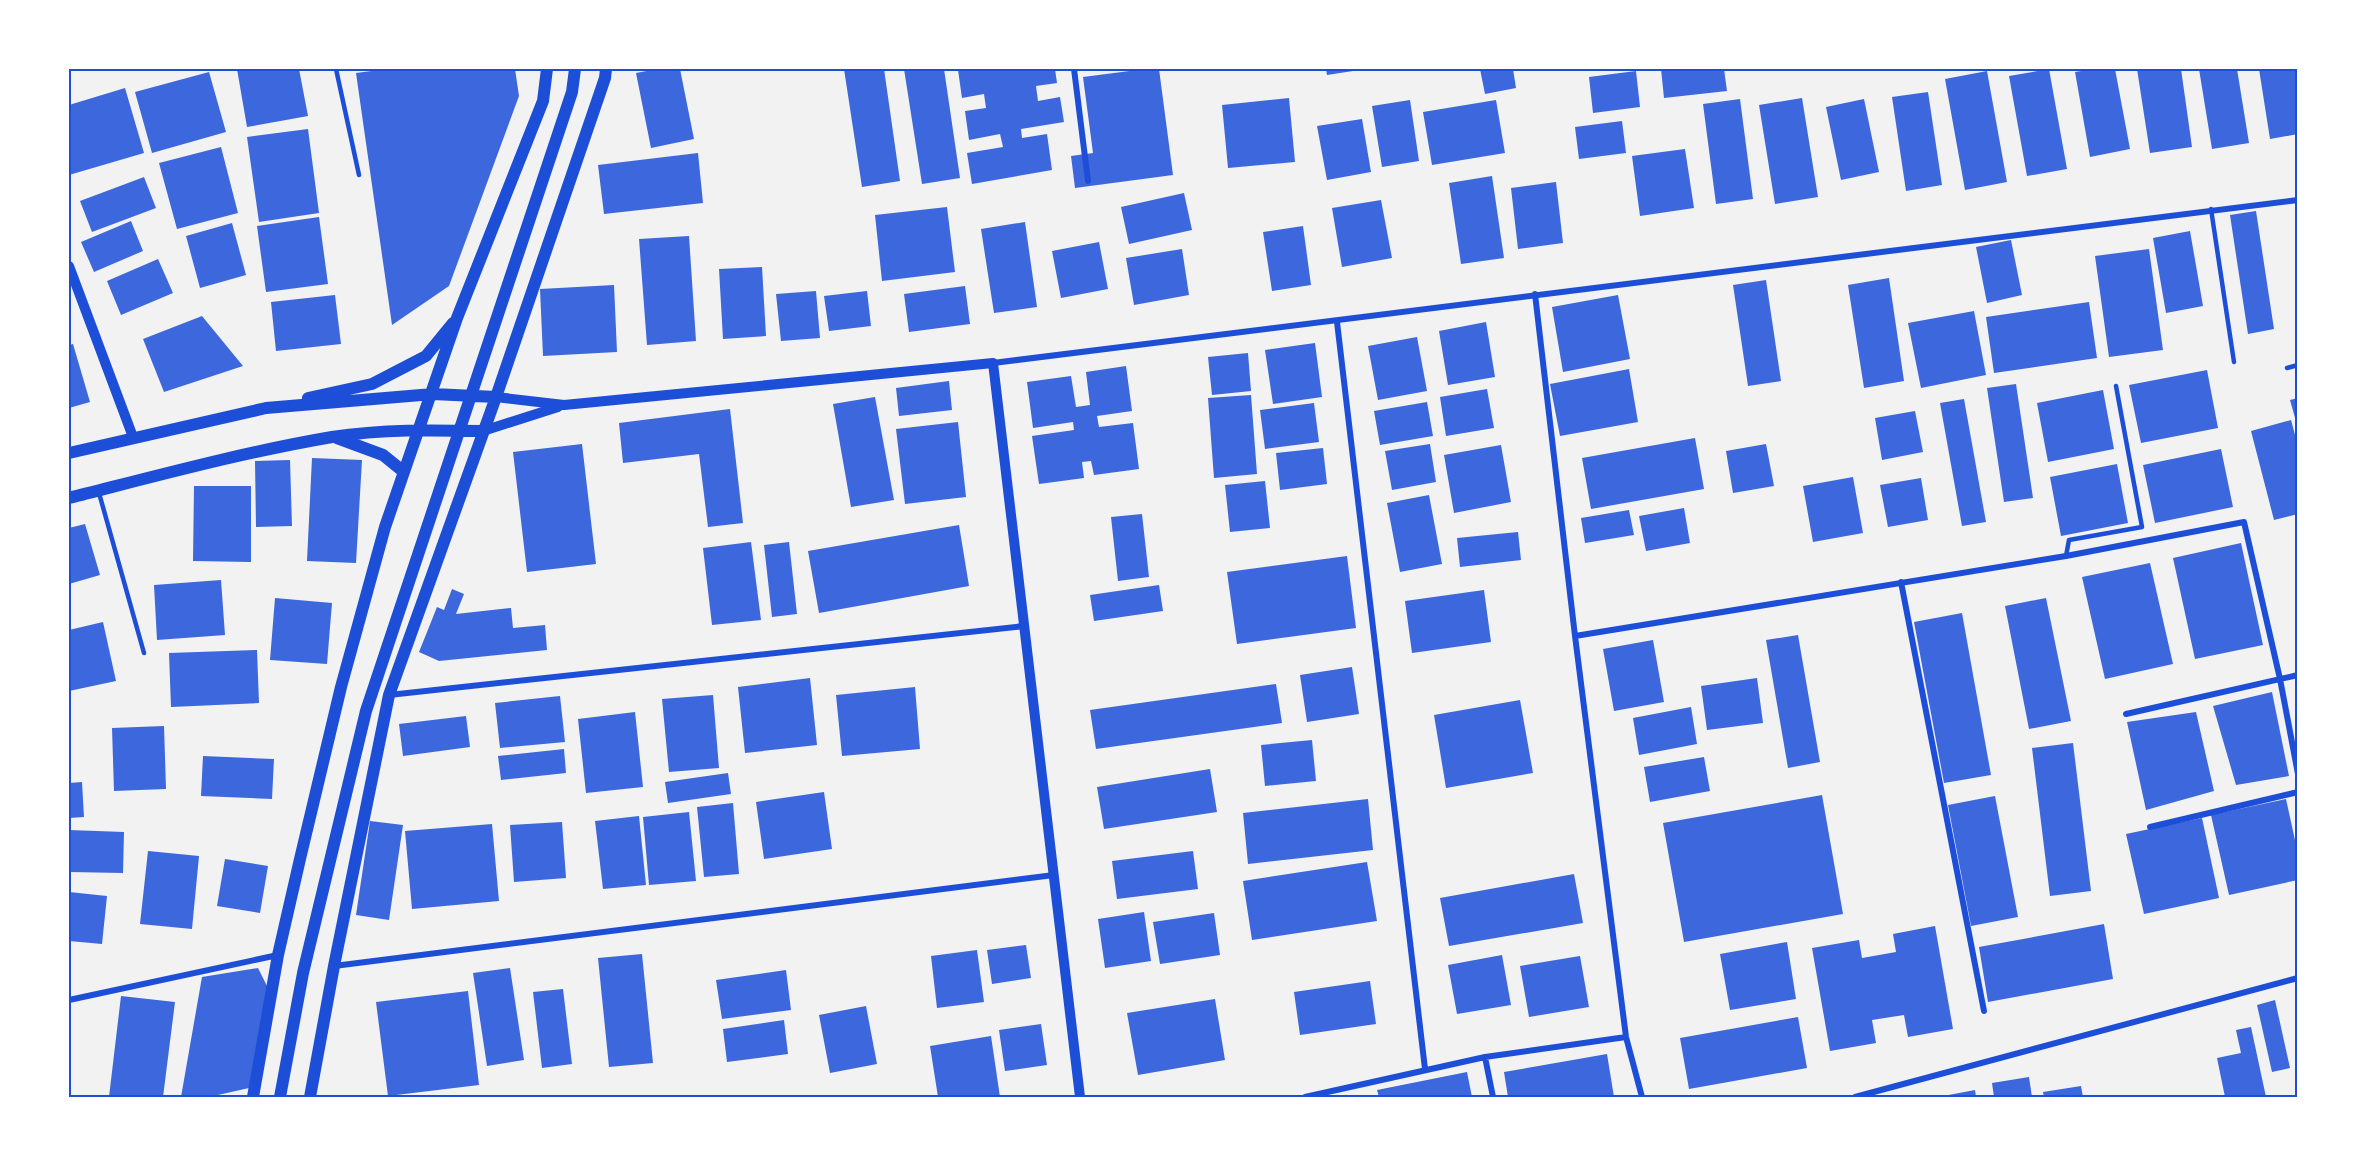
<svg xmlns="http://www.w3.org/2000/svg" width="2367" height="1166" font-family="'Titillium Web',sans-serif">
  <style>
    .building { fill: #3d67dc }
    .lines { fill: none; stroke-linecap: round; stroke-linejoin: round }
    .service { stroke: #1d4ed8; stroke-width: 4.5 }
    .minor { stroke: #1d4ed8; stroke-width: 6 }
    .tertiary { stroke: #1d4ed8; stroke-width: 10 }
    .secondary { stroke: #1d4ed8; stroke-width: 12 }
    .neatline { fill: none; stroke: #1d4ed8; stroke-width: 2 }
  </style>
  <rect width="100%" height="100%" fill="#f2f2f2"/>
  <!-- building -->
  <path class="building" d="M237,69H299L308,116L247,127Z
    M387,69H515L519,96L449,286L392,325L356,73Z
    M657,69H680L694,139L651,148L636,73Z
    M844,69H884L900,181L862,187Z
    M904,69H944L960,178L922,184Z
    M966,69H1055L1057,83L1036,86L1038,101L1060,97L1064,122L1021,129L1022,138L1047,134L1052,170L972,184L967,153L1003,147L1000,134L969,140L965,111L986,108L984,94L962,98L958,70Z
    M1145,69H1159L1173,175L1075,188L1071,156L1093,153L1083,77Z
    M1326,69H1352L1353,71L1327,75Z
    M1480,69H1513L1516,88L1485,94Z
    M1661,69H1724L1727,91L1664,98Z
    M2049,69L2067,169L2027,176L2009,76Z
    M2094,69H2115L2130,149L2090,157L2075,72Z
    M2137,69H2181L2192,147L2150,153Z
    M2199,69H2237L2249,143L2212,149Z
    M2259,69H2298V134L2270,139Z
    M1636,71L1640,107L1593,113L1589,77Z
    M1987,71L2007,182L1965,190L1945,79Z
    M209,72L226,132L152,153L135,92Z
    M125,88L144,153L69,175V105Z
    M1928,92L1942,185L1906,191L1892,97Z
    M1289,98L1295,162L1228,168L1222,105Z
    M1802,98L1818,197L1775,204L1759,105Z
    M1740,99L1753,199L1716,204L1703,104Z
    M1864,99L1879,172L1841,180L1826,107Z
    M1410,100L1419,161L1382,167L1372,106Z
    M1496,100L1505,153L1432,165L1423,112Z
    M1362,119L1371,172L1327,180L1317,126Z
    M1622,121L1626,153L1579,159L1575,127Z
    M308,129L319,213L259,222L247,137Z
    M221,147L238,213L177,229L159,163Z
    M1685,149L1694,208L1640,216L1632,156Z
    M698,153L703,203L604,214L598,165Z
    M1492,176L1504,258L1461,264L1449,183Z
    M144,177L156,208L92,232L80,201Z
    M1556,182L1563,243L1518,249L1511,188Z
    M1184,193L1192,230L1129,244L1121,207Z
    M1381,200L1392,258L1342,267L1332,208Z
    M947,207L955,272L882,281L875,215Z
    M2256,211L2274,329L2248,334L2230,215Z
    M319,217L328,284L266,292L257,226Z
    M131,221L143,251L94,272L81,242Z
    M1025,222L1037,307L994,313L981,229Z
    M232,223L246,275L200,288L186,236Z
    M1303,226L1311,285L1272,291L1263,232Z
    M2190,231L2203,306L2166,313L2153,238Z
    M689,236L696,341L647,345L639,239Z
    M2011,240L2022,295L1987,303L1976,247Z
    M1099,242L1108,289L1061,298L1052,251Z
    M1182,249L1189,295L1134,305L1126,258Z
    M2149,249L2163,350L2109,357L2095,256Z
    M158,259L173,293L121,315L107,281Z
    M762,267L766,336L723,339L719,269Z
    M1889,278L1904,381L1864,388L1848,285Z
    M1766,280L1781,381L1748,386L1733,285Z
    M614,285L617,352L543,356L540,289Z
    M965,286L970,324L909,332L904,294Z
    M816,291L820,338L781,341L776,294Z
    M867,291L871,326L829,331L824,296Z
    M335,295L341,344L276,351L271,302Z
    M1618,295L1630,359L1563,372L1552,307Z
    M2089,302L2097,358L1994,373L1986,317Z
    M1974,311L1986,375L1921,388L1908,323Z
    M202,316L243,366L164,392L143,339Z
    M1486,322L1495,377L1448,385L1439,331Z
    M1417,337L1427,391L1378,400L1368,346Z
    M1315,343L1322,397L1273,404L1265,350Z
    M73,344L90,402L69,408V345Z
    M1248,353L1251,391L1212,395L1208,357Z
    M1126,366L1132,411L1097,416L1099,427L1133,423L1139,469L1094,475L1091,461L1082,462L1084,478L1039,484L1032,436L1074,430L1073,422L1033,428L1027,382L1071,376L1076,407L1090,405L1086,372Z
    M1629,369L1638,422L1560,436L1550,384Z
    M2207,370L2218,428L2141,443L2129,385Z
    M949,381L952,410L899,416L896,388Z
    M2016,384L2033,498L2004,502L1987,388Z
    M1487,389L1494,428L1446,436L1440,397Z
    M2103,390L2114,449L2048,462L2037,403Z
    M1251,395L1257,474L1214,478L1208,398Z
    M875,397L894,500L851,507L833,404Z
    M2298,398V425H2297L2290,400Z
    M1964,399L1986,522L1962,526L1940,403Z
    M1427,402L1433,436L1380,445L1374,411Z
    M1314,403L1319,442L1265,449L1260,410Z
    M730,409L743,523L708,527L699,454L623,463L619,423Z
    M1915,411L1923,452L1882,460L1875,418Z
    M2291,420L2298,446V514L2274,520L2251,431Z
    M958,422L966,497L905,504L896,429Z
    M1695,438L1704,489L1591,509L1582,458Z
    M582,444L596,564L527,572L513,452Z
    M1430,444L1436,482L1392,490L1385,451Z
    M1766,444L1774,486L1733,493L1726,451Z
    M1501,445L1511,502L1454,513L1444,455Z
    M1323,448L1327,484L1280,490L1276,453Z
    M2221,449L2233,507L2155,523L2143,465Z
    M312,458L362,460L356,563L307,561Z
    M290,460L292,526L256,527L255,461Z
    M2117,464L2128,523L2061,536L2050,477Z
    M1853,477L1863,533L1813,542L1803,486Z
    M1921,478L1928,520L1888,527L1880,485Z
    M1265,481L1270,528L1230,532L1225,485Z
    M194,486H251V562L193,561Z
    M1429,495L1442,564L1400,572L1387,503Z
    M1684,508L1690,543L1646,551L1639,516Z
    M1629,510L1634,535L1585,543L1581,518Z
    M1142,514L1149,577L1118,581L1111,517Z
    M85,524L100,575L69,584V528Z
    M959,525L969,586L819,613L808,551Z
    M1518,532L1521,560L1460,567L1457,538Z
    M751,542L761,620L712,625L703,548Z
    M789,542L797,614L772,617L764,545Z
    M2241,543L2263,645L2195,659L2173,558Z
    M1347,556L1356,628L1237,644L1227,572Z
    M2150,563L2173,664L2105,679L2082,577Z
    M221,580L225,635L157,640L154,585Z
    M1159,585L1163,611L1094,621L1090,595Z
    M452,589L464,594L456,614L511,608L513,628L545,625L547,650L439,661L419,652L437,607L444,610Z
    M1484,590L1491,642L1412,653L1405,601Z
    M275,598L332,603L327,664L270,660Z
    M2046,598L2071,721L2029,729L2005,606Z
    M1962,613L1991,775L1944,783L1914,622Z
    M103,622L116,681L69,691V630Z
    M1798,635L1820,762L1788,768L1766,640Z
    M1653,640L1664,702L1614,711L1603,649Z
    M257,650L259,703L171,707L169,653Z
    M1352,667L1359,714L1307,722L1300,675Z
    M810,678L817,745L745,753L738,687Z
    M1757,678L1763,723L1707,730L1701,686Z
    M1276,684L1282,723L1096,749L1090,710Z
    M915,687L920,749L842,756L836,695Z
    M2272,692L2289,776L2236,785L2213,706Z
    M713,695L719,768L669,772L662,699Z
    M560,696L565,742L500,748L495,703Z
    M1520,700L1533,773L1446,788L1434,715Z
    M1691,707L1697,744L1639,755L1633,718Z
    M635,712L643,787L586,793L578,719Z
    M2196,712L2214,791L2146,810L2127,722Z
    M466,716L470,747L403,756L399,724Z
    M164,726L166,789L114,791L112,728Z
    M1312,740L1316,781L1265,786L1261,745Z
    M2073,743L2091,891L2050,896L2032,748Z
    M564,749L566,773L501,780L498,756Z
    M203,756L274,759L272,799L201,796Z
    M1704,757L1710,791L1650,802L1644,767Z
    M1210,769L1217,812L1104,829L1097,787Z
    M728,773L731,794L668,803L665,782Z
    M82,782L84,817L69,818V783Z
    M824,792L832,849L764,859L756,802Z
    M1822,795L1843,914L1684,942L1663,823Z
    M1995,796L2018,917L1971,926L1948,805Z
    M1368,799L1373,850L1248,864L1243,813Z
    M2286,799L2298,854V880L2229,895L2211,815Z
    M733,803L739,874L704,877L697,807Z
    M689,812L696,881L649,885L643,817Z
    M639,816L646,885L603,889L595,821Z
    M2202,818L2219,898L2144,914L2126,834Z
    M370,821L403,825L389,920L356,915Z
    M562,822L566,878L514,882L510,825Z
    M492,824L499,901L412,909L405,831Z
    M69,830L124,832L123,873L69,872Z
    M148,851L199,856L192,929L140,924Z
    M1193,851L1198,889L1117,899L1112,861Z
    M225,859L268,866L260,913L217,906Z
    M1367,862L1377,921L1252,940L1243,881Z
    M1574,874L1583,923L1449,946L1440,898Z
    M69,892L107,896L102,944L69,941Z
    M1144,912L1151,961L1105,968L1098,919Z
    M1214,913L1220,955L1160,964L1153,922Z
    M2104,924L2113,979L1988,1002L1979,947Z
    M1935,926L1953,1029L1908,1037L1904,1015L1872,1020L1876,1043L1830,1051L1812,948L1859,940L1862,958L1896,952L1893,934Z
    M1787,942L1796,999L1730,1010L1720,954Z
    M1026,945L1031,978L992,984L987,950Z
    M977,950L984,1002L937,1008L931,956Z
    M642,954L653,1063L609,1067L598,958Z
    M1502,955L1511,1005L1457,1014L1448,965Z
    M1580,956L1589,1007L1529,1017L1520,966Z
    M258,968L268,988L249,1088L209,1097H181L202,977Z
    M510,968L524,1060L487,1066L473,973Z
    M786,970L791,1010L722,1019L716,980Z
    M1370,981L1376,1024L1300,1035L1294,992Z
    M563,989L572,1064L542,1068L533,992Z
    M468,991L479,1085L388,1096L376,1002Z
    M121,996L175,1002L163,1097H109Z
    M1215,999L1225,1060L1138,1075L1127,1013Z
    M2275,1000L2290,1068L2272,1072L2257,1005Z
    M866,1006L877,1064L830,1073L819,1015Z
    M1798,1017L1807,1068L1689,1089L1680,1038Z
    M784,1020L788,1054L727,1062L723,1029Z
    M1041,1024L1047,1065L1005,1071L999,1030Z
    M2251,1027L2266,1097H2225L2217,1058L2241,1053L2236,1030Z
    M991,1036L1000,1097H938L930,1046Z
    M1607,1054L1614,1097H1508L1504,1072Z
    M1467,1072L1472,1097H1379L1377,1090Z
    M2029,1077L2032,1097H1994L1992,1083Z
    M2081,1086L2083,1097H2044L2043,1092Z
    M1975,1090L1976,1097H1943V1096Z"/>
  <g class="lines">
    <!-- service -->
    <path class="service" d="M336,69L359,175
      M2211,209L2234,362
      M2287,368L2298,365
      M99,493L144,653
      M2066,556L2069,540L2142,527L2116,386"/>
    <!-- minor -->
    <path class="minor" d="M1074,69L1088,181
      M1535,294L1575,636L1626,1037L1642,1097
      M1337,322L1425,1069
      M993,363L2298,200
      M1901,582L1984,1011
      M1575,636L2066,556L2244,522L2280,679L2298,774
      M389,695L1024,626
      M2126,714L2298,675
      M2150,827L2298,792
      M334,966L1054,875
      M69,1000L278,955
      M1485,1057L1493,1097
      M1305,1097L1485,1057L1626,1037
      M1855,1097L2298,978"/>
    <!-- tertiary -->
    <path class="tertiary" d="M69,266L133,437
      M496,397L564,405L993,363L1080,1097
      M483,431L558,407"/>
    <!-- secondary -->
    <path class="secondary" d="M308,398L372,384L426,356L453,323
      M337,438L383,455L404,472
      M69,453L266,408L433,394L496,397
      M69,498C156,476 244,452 332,437C382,429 433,430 483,431
      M253,1097L278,955L300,859L341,687L385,527L457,318L543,101L547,69
      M280,1097L303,973L366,711L572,92L575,69
      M310,1097L334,966L389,695L496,397L605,78L606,69"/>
  </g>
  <!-- border -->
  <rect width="2367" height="1166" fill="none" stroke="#ffffff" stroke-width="141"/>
  <rect x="70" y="70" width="2226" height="1026" class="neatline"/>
</svg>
